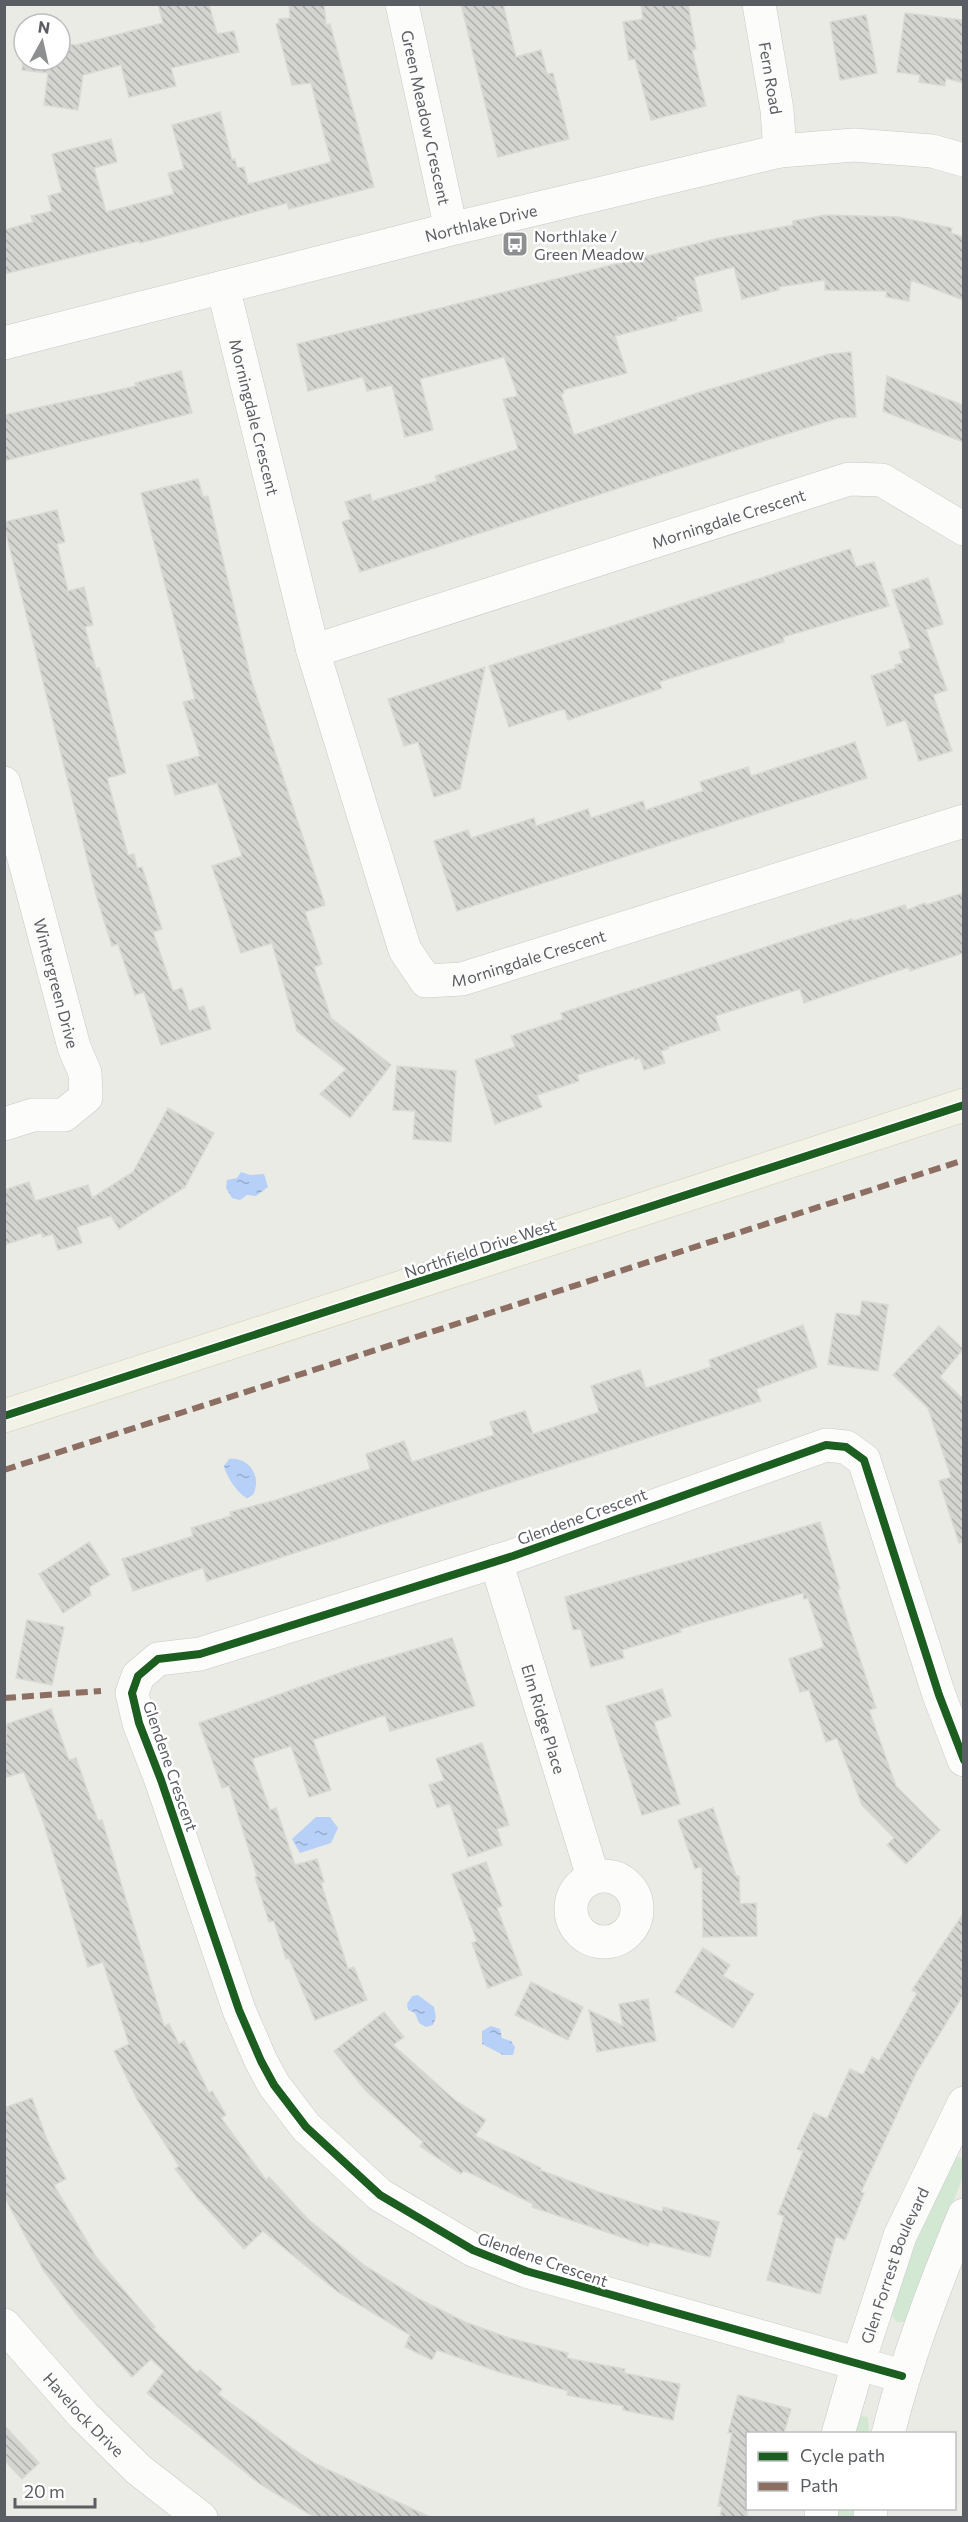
<svg xmlns="http://www.w3.org/2000/svg" width="968" height="2522" font-family="Commissioner,sans-serif">
  <style>
    .grass { fill: #d2e8d3 }
    .water { fill: url(#water-ripples) }
    .building { fill: url(#building-back-hatch); stroke: #dad9d4; stroke-width: 1.5 }
    .lines { fill: none; stroke-linecap: round; stroke-linejoin: round }
    .minor-casing { stroke: #c7c9c7; stroke-width: 34 }
    .major-casing { stroke: #d3d0b2; stroke-width: 34 }
    .minor { stroke: #fcfcfb; stroke-width: 33 }
    .major { stroke: #f2f2e7; stroke-width: 33 }
    .quiet { stroke: #8d6e63; stroke-width: 6; stroke-dasharray: 12 6; stroke-linecap: butt }
    .cycleway-casing { stroke: #fff; stroke-width: 11 }
    .cycleway { stroke: #1b5e20; stroke-width: 8 }
    .labels { text-anchor: middle; dominant-baseline: central; stroke-width: 5; stroke-linejoin: round; paint-order: stroke }
    .street-label { font-size: 16px; fill: #5a5d63; stroke: #fff }
    .poi-label { font-size: 16px; fill: #5a5d63; stroke: #fff; text-anchor: start }
  </style>
  <defs>
    <pattern id="water-ripples" width="26" height="14" patternUnits="userSpaceOnUse" patternTransform="scale(1.5)"><rect width="26" height="14" fill="#b6d0f7"/><path d="M2 4q2-2 4 0t4 0M15 11q2-2 4 0t4 0" fill="none" stroke="#97accc"/></pattern>
    <pattern id="building-back-hatch" width="6" height="6" patternUnits="userSpaceOnUse" patternTransform="scale(1.5)"><rect width="6" height="6" fill="#d4d4d0"/><path d="M-1 5l2 2M0 0l6 6M5-1l2 2" fill="none" stroke="#afafac"/></pattern>
  </defs>
  <rect width="100%" height="100%" fill="#ebebe5"/>
  <!-- grass -->
  <path class="grass" d="M958,2157L963,2158V2176L911,2312L905,2322H897L892,2315C900,2262 929,2210 950,2161Z
    M862,2416L868,2417L869,2433L852,2434L855,2424Z
    M835,2509H854L852,2517L834,2518Z"/>
  <!-- water -->
  <path class="water" d="M241,1172L250,1175L264,1174L268,1187L256,1196L247,1195L240,1200L232,1198L226,1188L227,1180L237,1178Z
    M229,1459C250,1457 262,1477 253,1495L247,1498C238,1494 226,1476 224,1466Z
    M316,1817H330L338,1828L331,1843L300,1853L292,1839Z
    M418,1995L434,2007L436,2017L433,2025L426,2027L419,2023L415,2013L408,2010L407,2004L412,1996Z
    M491,2026L500,2029L502,2038L511,2041L515,2047L513,2055H503L482,2044V2031Z"/>
  <!-- building -->
  <path class="building" d="M158,4H209L217,34L234,31L239,52L171,68L176,86L129,97L121,65L83,75L78,110L44,105L48,73L22,70L24,53V60H60V43L76,45L163,23Z
    M289,4H324L326,25L330,24L374,187L289,209L287,203L140,243L139,241L4,274V230L33,222L31,216L52,211L48,196L62,192L52,154L111,139L117,162L94,168L106,212L174,194L168,173L184,169L172,125L220,112L232,160L235,159L237,168L244,167L248,184L331,162L311,83L292,85L276,24L279,23V19L290,18Z
    M461,4H503L516,57L541,50L547,74L553,73L569,139L498,157Z
    M641,4H688L696,49L692,50L706,106L651,120L635,59L629,60L623,22L643,19Z
    M905,13L963,20V83L946,78L945,86L919,82L920,75L897,72Z
    M866,15L877,73L840,80L830,22Z
    M826,215L898,217L952,228L951,233L963,237V300L911,280L909,301L886,297L887,291L825,290V280L779,287V290L742,299L734,267L694,277L702,311L676,317L677,320L615,336L627,373L563,390L564,393L561,394L574,435L697,393L829,354L851,352L856,417L838,418L764,441L360,572L342,522L351,519L345,502L370,494L372,501L437,481L435,476L518,449L503,399L518,396L504,357L420,379L433,430L405,437L392,385L367,391L363,377L308,391L297,344L719,238L793,225V221Z
    M181,371L192,413L4,461V415L136,386L135,383Z
    M887,376L963,405V442L883,411Z
    M198,479L203,497L208,496L251,679L325,905L305,912L322,964L314,967L331,1018L391,1065L350,1118L320,1094L346,1069L297,1031L272,943L241,953L212,866L242,856L217,783L175,795L167,765L200,756L183,702L195,699L141,493Z
    M57,510L65,542L57,544L68,591L84,587L93,625L85,627L96,669L99,668L126,773L107,778L128,855L134,854L137,868L142,867L162,929L153,932L173,991L182,988L189,1011L204,1006L211,1029L161,1045L144,992L135,995L118,944L112,946L97,898L4,525V522Z
    M850,549L856,567L874,562L889,606L783,637L784,642L659,682L662,688L568,720L565,710H560L509,727L489,666Z
    M928,578L943,624L926,630L947,690L933,695L952,751L919,761L906,720L887,726L871,676L896,668L895,665L903,663L899,652L911,648L892,590Z
    M485,667L460,789L434,797L418,742L404,746L388,699Z
    M855,742L867,778L457,911L434,841L468,830L471,838L534,818L536,826L588,809L591,818L643,801L646,810L703,791L700,782L748,767L751,776Z
    M963,893V953L910,971L909,967L804,1003L800,989L715,1016L720,1030L668,1047V1049L661,1051L665,1063L644,1070L640,1058L635,1060L634,1057L577,1075L579,1081L537,1095L542,1107L495,1124L475,1060L515,1047L511,1036L563,1019L561,1013L852,919L853,921L905,905L907,910L925,903L926,905Z
    M397,1066L456,1071L451,1142L413,1139L415,1111L393,1110Z
    M168,1108L214,1133L185,1187L119,1229L111,1216L77,1227L82,1243L58,1250L53,1234L43,1237L41,1233L4,1245V1190L29,1182L35,1201L88,1185L92,1198L133,1172Z
    M862,1301L888,1305L878,1371L828,1364L836,1313L860,1316Z
    M803,1325L817,1367L756,1389L761,1401L239,1571L207,1581L203,1568L133,1591L122,1559L193,1536L191,1528L231,1516L230,1512L276,1500L370,1469L366,1454L404,1441L412,1462L494,1435L490,1422L525,1411L533,1434L599,1412L591,1386L640,1370L646,1388L711,1367L709,1360Z
    M939,1326L963,1349L940,1377L963,1399V1542L959,1543L939,1481L951,1477L928,1408L893,1375Z
    M820,1522L840,1589H837L876,1708L869,1710L896,1786L940,1830L906,1864L887,1845L894,1838L862,1805L837,1738L826,1742L809,1690L800,1692L789,1659L824,1647L808,1598L804,1599L803,1593L680,1629L681,1632L622,1650L624,1658L591,1667L581,1629L573,1630L565,1597Z
    M89,1542L110,1575L89,1587L91,1595L63,1613L39,1574Z
    M27,1620L64,1627L52,1685L16,1678Z
    M452,1638L475,1706L390,1731L385,1715L313,1740L331,1790L309,1797L291,1746L252,1759L270,1810L276,1808L295,1865L317,1859L324,1882L321,1883L348,1969L354,1967L367,2000L315,2020L289,1958L286,1959L274,1921L269,1922L255,1877L257,1876L229,1786L222,1788L199,1723L356,1667Z
    M662,1689L671,1716L654,1722L680,1804L642,1815L606,1706Z
    M51,1709L69,1760L76,1758L98,1821L102,1820L164,2026L169,2024L179,2044L184,2041L209,2093L212,2091L226,2115L221,2118L266,2180L269,2177L309,2220L365,2266L419,2299L465,2322L509,2338L568,2353L567,2358L625,2369L624,2373L680,2384L673,2420L623,2410V2406L567,2395L568,2391L502,2373L437,2350L432,2360L405,2347L410,2335L338,2292L263,2231L244,2249L198,2199L175,2169L179,2166L138,2101L114,2051L129,2044L103,1962L88,1967L43,1821L24,1772L4,1778L7,1724Z
    M482,1743L509,1825L497,1829L502,1845L468,1857L450,1803L437,1808L429,1785L444,1780L436,1759Z
    M713,1808L736,1876H739L740,1904L756,1903L757,1936L703,1937L702,1866L695,1869L678,1820Z
    M486,1862L502,1906L497,1908L522,1975L488,1988L472,1943L477,1941L452,1874Z
    M963,1914V1995L916,2073L861,2192L864,2193L845,2240L836,2236L820,2294L767,2280L784,2216L778,2214L803,2151L797,2149L814,2113L827,2119L850,2069L863,2075L872,2057L879,2061L917,1993L912,1990Z
    M703,1948L730,1965L723,1976L754,1994L733,2028L675,1992Z
    M531,1982L583,2007L568,2040L515,2015Z
    M648,1999L656,2041L597,2052L589,2010L623,2026L619,2004Z
    M384,2012L404,2037L393,2045L456,2101L486,2120L475,2136L541,2168L540,2170L599,2192L662,2212L663,2207L719,2222L710,2257L650,2242L648,2246L532,2207L533,2204L464,2170L461,2174L420,2146L423,2142L366,2091L334,2051Z
    M32,2098L47,2140L66,2179L54,2185L96,2257L155,2327L153,2329L197,2373L200,2370L222,2389L218,2394L292,2448L316,2464L430,2517H314L260,2484L147,2393L164,2371L151,2359L132,2377L79,2318L44,2271L4,2196V2108Z
    M738,2395L791,2409L784,2433H747V2517H720L722,2507L718,2506L732,2433H728Z
    M4,2425L39,2463L22,2479L4,2460Z"/>
  <g class="lines">
    <!-- minor casing -->
    <g class="minor-casing">
      <g id="minor">
        <path id="s1" d="M402,4L451,229"/>
        <path id="s2" d="M759,4L777,110L780,151"/>
        <path id="s3" d="M223,287L313,651L405,950L426,981L462,979L964,821"/>
        <path id="s4" d="M4,343L451,229L780,151L854,145L932,151L964,160"/>
        <path id="s5" d="M313,651L849,479L882,480L964,529"/>
        <path id="s6" d="M4,783L74,1047L85,1073L86,1097L64,1115H33L4,1124"/>
        <path id="s7" d="M496,1561L593,1877"/>
        <circle cx="604" cy="1909" r="33"/>
        <path id="s8" d="M4,2325L83,2415L139,2470L201,2518"/>
        <path d="M902,2376L526,2271L473,2250L380,2195L306,2127L274,2085L261,2061L239,2010L161,1780L139,1723L132,1693L138,1676L158,1659L200,1654L513,1556L826,1445L846,1447L864,1460L939,1695L964,1760"/>
        <path id="s9" d="M838,2434L859,2361L900,2236L964,2103"/>
        <path d="M888,2434C907,2358 934,2287 964,2215"/>
        <path d="M821,2518L822,2508"/>
        <path d="M870,2518L871,2508"/>
      </g>
    </g>
    <!-- major casing -->
    <g class="major-casing">
      <path id="major" d="M4,1416L964,1105"/>
    </g>
    <!-- minor -->
    <use href="#minor" class="minor"/>
    <!-- major -->
    <use href="#major" class="major"/>
    <!-- quiet -->
    <path class="quiet" d="M4,1470L964,1160
      M4,1698L101,1691"/>
    <!-- cycleway casing -->
    <g class="cycleway-casing">
      <path id="cycleway" d="M4,1416L964,1105
        M902,2376L526,2271L473,2250L380,2195L306,2127L274,2085L261,2061L239,2010L161,1780L139,1723L132,1693L138,1676L158,1659L200,1654L513,1556L826,1445L846,1447L864,1460L939,1695L964,1760"/>
    </g>
    <!-- cycleway -->
    <use href="#cycleway" class="cycleway"/>
  </g>
  <!-- icons -->
  <defs>
    <g id="bus-square" transform="scale(1.35)"><rect x="-9" y="-9" width="18" height="18" rx="4" fill="#8d8f90" stroke="#fff"/><path d="M-5-6H5V4H4V6H2V4H-2V6H-4V4H-5ZM-3.5-4V0h7V-4ZM-3.5 1.2v1.5H-2V1.2ZM2 1.2v1.5H3.5V1.2Z" fill="#fff"/></g>
  </defs>
  <g fill-rule="evenodd">
    <use href="#bus-square" x="515" y="244"/>
  </g>
  <g class="labels">
    <!-- street labels -->
    <g class="street-label">
      <text stroke="none"><textPath href="#s2" startOffset="75">Fern Road</textPath></text>
      <text stroke="none"><textPath href="#s1" startOffset="116">Green Meadow Crescent</textPath></text>
      <text stroke="none"><textPath href="#s4" startOffset="492">Northlake Drive</textPath></text>
      <text stroke="none"><textPath href="#s3" startOffset="134">Morningdale Crescent</textPath></text>
      <text stroke="none"><textPath href="#s5" startOffset="436">Morningdale Crescent</textPath></text>
      <text stroke="none"><textPath href="#s3" startOffset="831">Morningdale Crescent</textPath></text>
      <text stroke="none"><textPath href="#s6" startOffset="207">Wintergreen Drive</textPath></text>
      <text transform="translate(480 1248) rotate(-18)">Northfield Drive West</text>
      <text transform="translate(582 1516) rotate(-20)">Glendene Crescent</text>
      <text stroke="none"><textPath href="#s7" startOffset="165">Elm Ridge Place</textPath></text>
      <text transform="translate(171 1766) rotate(71)">Glendene Crescent</text>
      <text transform="translate(543 2259) rotate(19)">Glendene Crescent</text>
      <text stroke="none"><textPath href="#s9" startOffset="178">Glen Forrest Boulevard</textPath></text>
      <text stroke="none"><textPath href="#s8" startOffset="120">Havelock Drive</textPath></text>
    </g>
    <!-- poi labels -->
    <g class="poi-label">
      <text x="534" y="235">Northlake /<tspan x="534" dy="18">Green Meadow</tspan></text>
    </g>
  </g>
  <!-- border -->
  <rect width="968" height="2522" fill="none" stroke="#5a5d63" stroke-width="12"/>
  <!-- legend -->
  <rect x="746" y="2432" width="210" height="78" fill="#ffffff" stroke="#bdbec1" stroke-width="1.5"/>
  <rect x="758" y="2452" width="30" height="9" fill="#1b5e20" stroke="#bdbec1" stroke-width="1.5"/>
  <text x="800" y="2462" font-size="18" fill="#5a5d63">Cycle path</text>
  <rect x="758" y="2482" width="30" height="9" fill="#8d6e63" stroke="#bdbec1" stroke-width="1.5"/>
  <text x="800" y="2492" font-size="18" fill="#5a5d63">Path</text>
  <!-- north arrow -->
  <g transform="translate(42 42) rotate(8)"><circle r="28" fill="#ffffff" stroke="#bdbec1" stroke-width="1.5"/>
  <path d="M0-4.5L10 22L0 15L-10 22Z" fill="#8d8f90"/>
  <text y="-9" font-size="16" font-weight="bold" text-anchor="middle" fill="#5a5d63">N</text>
  </g>
  <!-- scale -->
  <path d="M15 2498v9h80v-9" fill="none" stroke="#5a5d63" stroke-width="3"/>
  <text x="24" y="2498" font-size="18" fill="#5a5d63" stroke="#ffffff" stroke-width="4.5" paint-order="stroke">20 m</text>
</svg>
